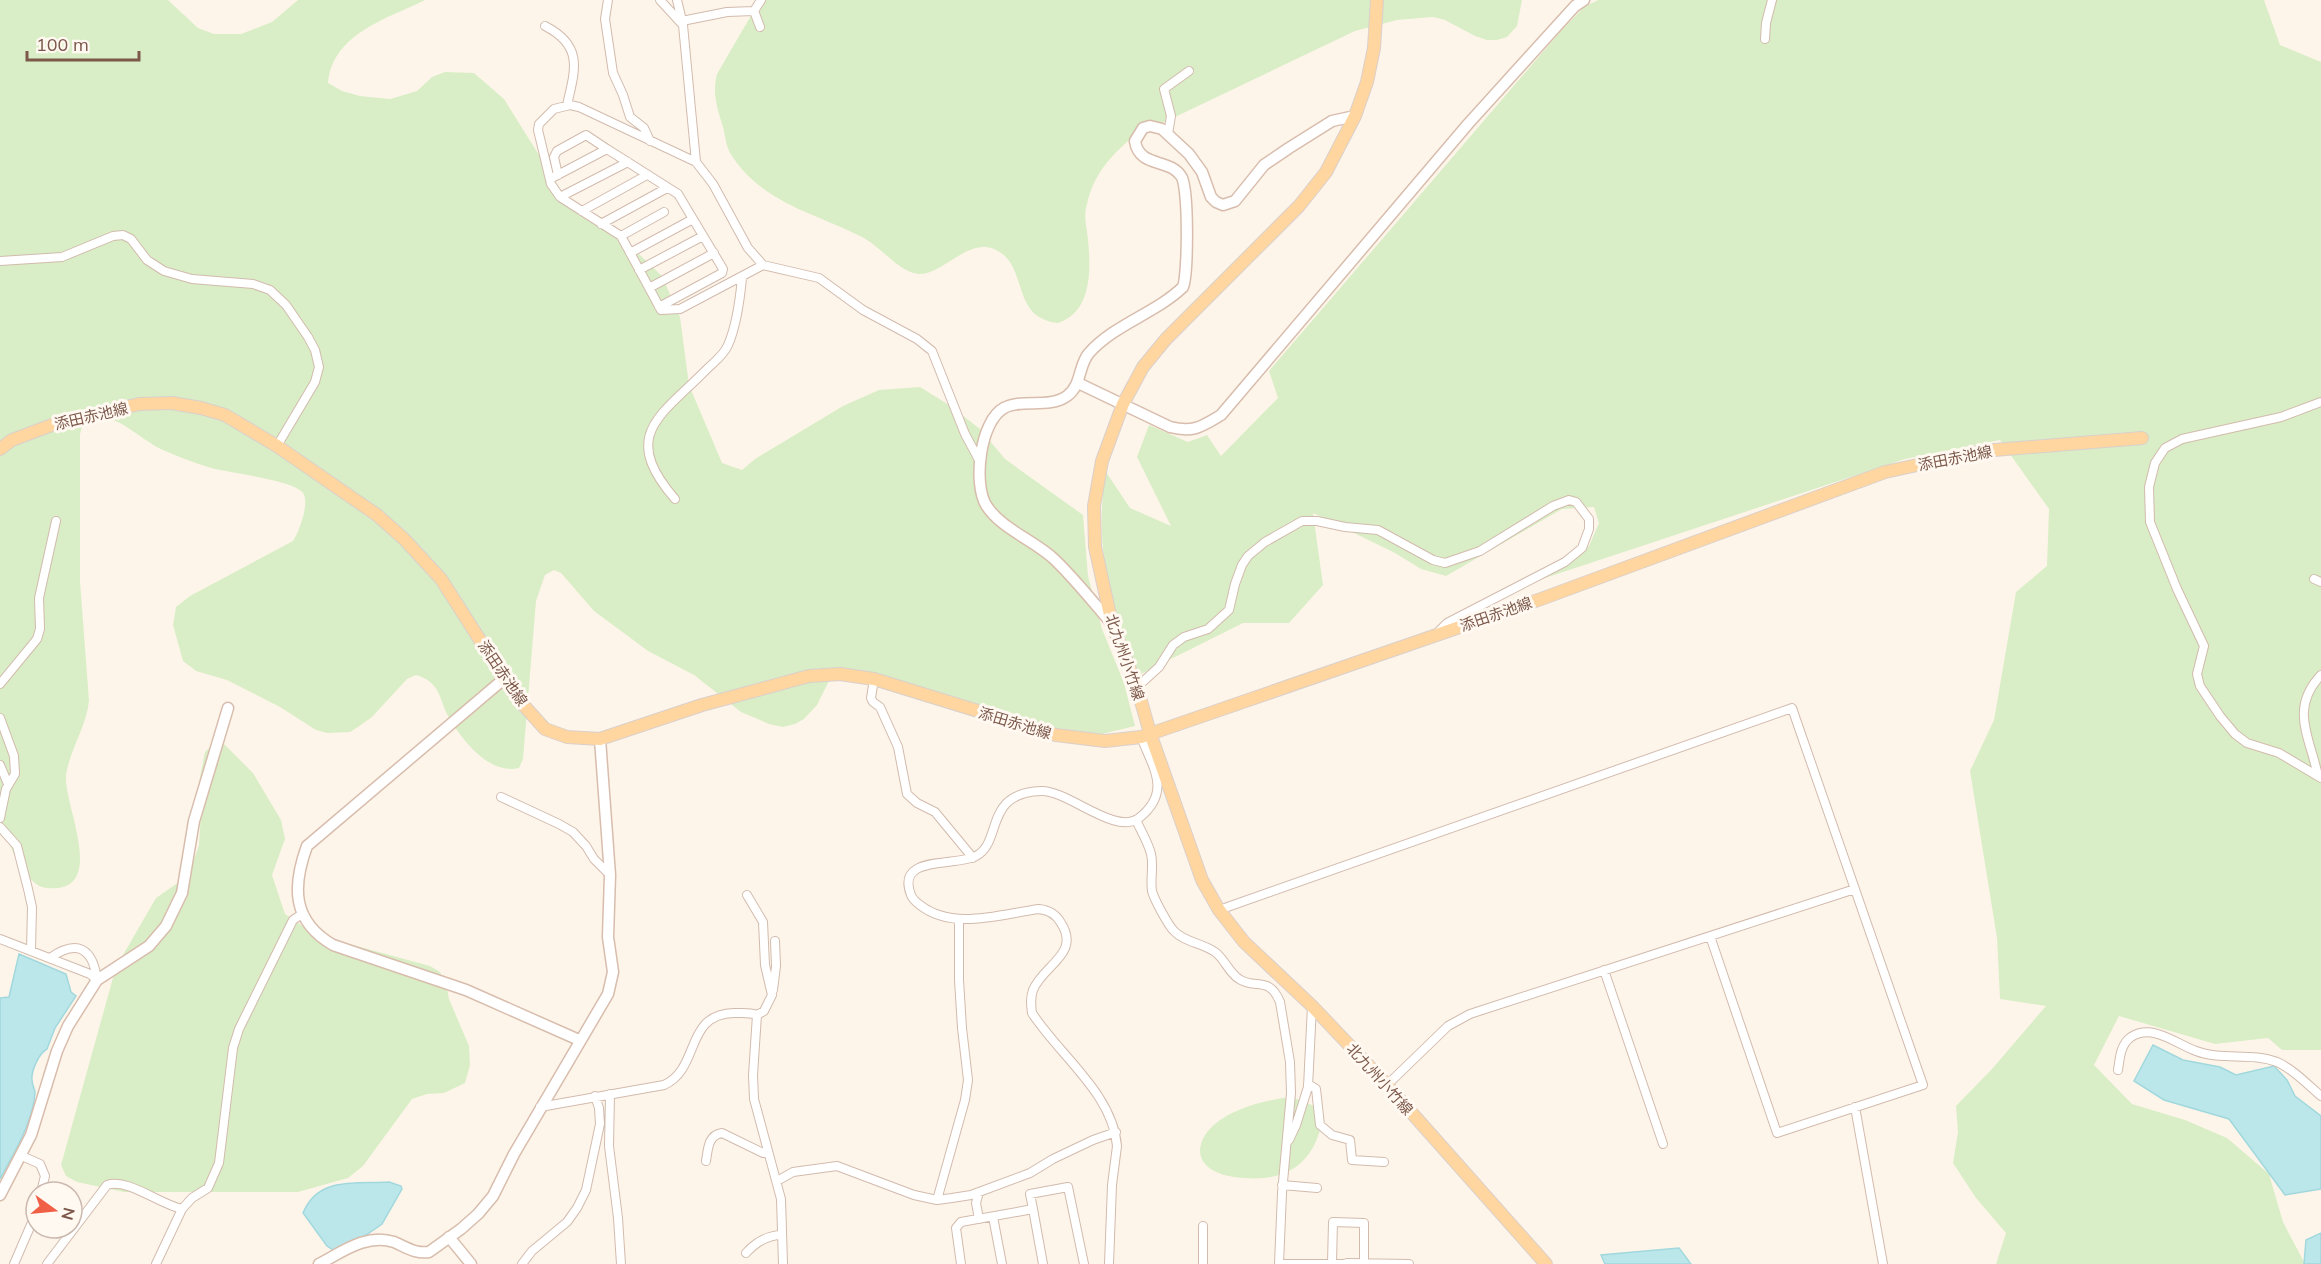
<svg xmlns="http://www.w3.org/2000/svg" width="2321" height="1264" font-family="Mulish,'Noto Sans JP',sans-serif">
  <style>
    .green { fill: #d9eec6 }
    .water { fill: #bbe7ea; stroke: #a1d8dd; stroke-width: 1.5 }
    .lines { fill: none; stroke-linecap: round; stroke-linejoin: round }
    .street-casing { stroke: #d2bbad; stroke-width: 10 }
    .secondary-casing { stroke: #d8bdad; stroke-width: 13 }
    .primary-casing { stroke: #dad0cc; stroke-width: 14 }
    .street { stroke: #fff; stroke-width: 8 }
    .secondary { stroke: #fff; stroke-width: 10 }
    .primary { stroke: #ffd5a0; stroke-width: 12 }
    .labels { text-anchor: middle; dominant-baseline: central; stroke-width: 6; stroke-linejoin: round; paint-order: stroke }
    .street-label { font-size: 15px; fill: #7c584a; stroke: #fff9f2 }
  </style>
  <rect width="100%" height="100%" fill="#fef5ea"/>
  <!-- green -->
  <path class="green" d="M0,0H168L198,28L214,34H241L272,22L298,0H425C387,19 333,33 328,83L342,91L360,96L390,99L417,91L432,77L445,72L474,73L504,99L564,195L605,230L640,255L662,276L680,317L689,385L722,463L742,470L755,459L843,406L879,390L920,387L949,405L980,429L1005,459L1083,515L1088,576L1102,629L1124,683L1135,726L1102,734L1056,728L858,670L834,671L817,705L804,719L795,724L783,727L769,724L741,712L694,675L648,651L594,611L561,573L554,570L545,575L536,601L523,759L519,768C490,775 464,742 451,721C438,701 443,683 416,675L407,679L372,717L358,727L350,732L327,733L316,730L280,707L227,680L196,671L183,661L173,625L176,607L190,596L293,541C299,532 310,503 303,493C294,480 230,473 211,468C195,463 178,457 163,450C143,441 125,421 103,417C97,416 90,419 84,420L80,434V581L89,701C86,728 70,749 66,775C63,804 110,894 47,888C25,887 9,842 0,824Z
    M760,0H1522L1517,26L1507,37L1497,40H1487L1475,36L1445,20L1433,17L1397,20L1355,31L1133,137C1110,156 1094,174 1087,204C1083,216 1087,228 1088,240C1091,270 1092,312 1058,323C1009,318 1030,264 994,249C967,238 943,275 919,274C900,273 880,246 862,237C815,213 761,203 730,153C726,145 725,135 723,127C717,108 712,93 717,74Z
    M1598,0H2264L2280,45L2321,62V1050H2282L2268,1038L2215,1044L2119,1016L2094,1065L2132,1104L2185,1120L2227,1138L2269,1174L2283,1222L2305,1264H1996L2006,1233L1976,1198L1953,1163L1958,1132L1956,1106L1992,1069L2046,1006L2000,999L1997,938L1970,771L1994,720L2016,592L2047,566L2049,509L2000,440L1905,459L1545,578L1589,546L1599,523L1594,507L1562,509L1446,576L1421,569L1395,553L1313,513L1323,585L1289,623H1243L1137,676C1111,607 1093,547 1106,472L1130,508L1171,526L1137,457L1149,425L1188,442L1207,435L1221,456L1278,398L1269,371L1560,32L1584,7Z
    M215,742H222L253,773L281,820L285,839L272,875L285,914L307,929L331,939L430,966L440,972L446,984L449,999L469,1046L470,1065L465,1083L444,1093L427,1094L412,1099L363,1166L348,1178L298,1192H124L77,1182L66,1176L61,1165L116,967L156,898L189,875L199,845L201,813L199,782L205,752Z
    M1291,1097L1317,1107L1323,1115C1317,1160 1290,1182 1244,1178C1231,1177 1216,1175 1206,1165C1200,1159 1199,1151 1201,1144C1210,1113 1263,1100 1291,1097Z"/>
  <!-- water -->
  <path class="water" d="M19,954L66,974L71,992L76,996L55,1028L47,1049C39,1053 31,1071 32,1080C32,1085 35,1089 35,1093C33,1122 13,1155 0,1179V998L9,997Z
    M2153,1045L2183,1060L2220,1067L2236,1075L2274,1066L2287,1080L2295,1096L2321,1116V1189L2285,1195L2229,1119L2164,1100L2134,1081Z
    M389,1182L401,1186L402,1189L382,1224L366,1235L333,1250L327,1246L303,1213C318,1176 356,1184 389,1182Z
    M2321,1233V1264H2304L2306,1240Z
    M1679,1248L1691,1264H1605L1601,1255Z"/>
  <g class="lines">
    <!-- street casing -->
    <g class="street-casing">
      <path id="street" d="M608,0L605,19L613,73L623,95L630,117L644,128L650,141
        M660,0L682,24
        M677,0L683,25L696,162
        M754,11L760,27
        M682,21L727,12L754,11L761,0
        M545,26C584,46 575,70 567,105
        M1765,39L1766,23L1772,0
        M1168,134L1171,116L1164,89L1189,71
        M558,175L554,157L557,151L586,135L607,149
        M550,179L607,149L678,194L723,269L722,273L659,307
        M560,197L628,162
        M582,211L647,175
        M601,224L667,188
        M621,236L664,212
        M630,253L693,219
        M0,261L62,257L113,236L123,235L131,239L147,260L164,271L192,279L253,284L270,290L286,305L308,337L315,350L319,367L315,382L277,446
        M763,265L680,309L661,310L621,236L560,197L551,184L538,130L539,124L554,109L570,105L579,107L696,162L713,184L748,248L763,265L819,278L863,310L917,339L932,351L965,434L979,460
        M639,270L703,236
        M649,288L714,253
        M2321,402L2281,417L2182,439L2165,448L2155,463L2149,487L2150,522L2177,589L2204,646L2197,674L2200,686L2220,716L2235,734L2247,743L2279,753L2321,778
        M675,499C619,434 661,416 707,369C714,362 724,355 728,345C737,325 740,299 742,278
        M2314,579L2321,582
        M874,679L871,698L873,702L880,707L898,747L907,794L917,803L935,812L973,858
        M0,684L37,639L40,629L39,598L56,521
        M1137,687L1159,667L1173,645L1184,637L1208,629L1229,610L1235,584L1242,565L1248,556L1265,542L1302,521H1317L1345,527L1378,530L1433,560L1445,563L1480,551L1553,506L1569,500L1576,502L1589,519V529L1582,548L1565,562L1447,623L1437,633
        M0,718L14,756L15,774L6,789L0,818
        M0,765L8,784
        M2318,776C2310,737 2289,709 2321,675
        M501,797L559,824L573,832L586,846L594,859L610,875
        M1136,820C1141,831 1148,842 1151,854C1154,866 1150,878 1152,891C1154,899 1168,925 1174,931C1184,942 1202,943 1215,952C1225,959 1228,972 1239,979C1255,990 1269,975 1280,1002L1290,1062L1291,1093L1282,1193L1279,1264
        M0,827L17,846L28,889L32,907L31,950
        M747,895L763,922L765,965L772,995L764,1011L757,1015
        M1219,910L1792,708L1923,1085L1777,1133L1710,936
        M0,939L90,974L97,980
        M50,958C77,939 93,948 97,980
        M1604,970L1663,1144
        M773,990L776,966L775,941
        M757,1015L753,1075L754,1099L781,1199L783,1264
        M2118,1070C2120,1058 2120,1045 2131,1037C2153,1023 2176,1044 2196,1051C2222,1061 2251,1052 2277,1062C2293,1069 2308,1085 2321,1096
        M1308,1084L1316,1089L1320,1125L1332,1135L1350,1140L1352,1160L1384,1162
        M1387,1085L1448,1026L1470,1014L1855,889
        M610,1094L609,1146L618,1218L621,1264
        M540,1107L664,1085C701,1068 684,1014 734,1013C743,1013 749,1012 757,1015
        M1855,1107L1883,1264
        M1289,1140L1296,1125L1308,1087L1312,1006
        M22,1156L40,1164L45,1176L41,1192
        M706,1161C708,1149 708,1135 722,1133L763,1153H767
        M777,1181L793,1172L837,1166L914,1195L937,1200L952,1198L971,1195L1030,1173L1053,1159L1093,1140L1116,1132
        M1282,1185L1317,1188
        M937,1200L965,1100L968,1080L962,1028L959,980V920
        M1033,1209L1043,1264
        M993,1217L1002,1264
        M979,1219L976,1203L979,1192
        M746,1253C755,1243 768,1235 782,1235
        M1332,1263L1333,1222L1364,1223V1263
        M1347,1263L1409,1264
        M14,1264L36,1213
        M47,1264L107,1185C128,1178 159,1204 182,1209
        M156,1264L182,1209L192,1198L208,1188L219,1163L233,1048L239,1029L293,920L302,914
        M522,1264L532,1251L567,1222L577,1208L586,1190L600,1124L599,1108L595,1096
        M961,1264L956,1228L961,1222L1033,1209L1030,1194L1068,1187L1084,1264
        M1109,1264L1112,1185L1117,1146C1113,1094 1060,1056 1032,1013C1031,1005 1030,998 1033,990C1043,965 1081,954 1061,923C1056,914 1049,910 1039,909C1001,914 953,931 920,905C916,902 913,900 911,895C895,854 957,867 976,856C1003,842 983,793 1041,791C1068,790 1115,836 1139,818C1172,792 1153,768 1141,737
        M1203,1264V1226
        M1284,1264H1347"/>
    </g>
    <!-- secondary casing -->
    <g class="secondary-casing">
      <path id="secondary" d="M1078,383L1170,427C1193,433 1201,427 1221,415L1468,124L1575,6L1584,0
        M1112,624C1093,602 1075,579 1054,559C1034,540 1001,529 986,505C973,483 980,421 1004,408C1022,398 1049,409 1067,396C1082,385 1078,366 1089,353C1115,324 1156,313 1183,287C1188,274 1189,186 1181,176C1169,158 1139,168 1135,141L1143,128L1150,126L1162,129L1189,154L1202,172L1211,197L1216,202L1223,205L1235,201L1264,165L1289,148L1332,121L1355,116
        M505,678L307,846C292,887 292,921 333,945L466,990L579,1040
        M0,1195L31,1135L57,1051L68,1026L97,980L149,946L166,926L182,893L194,821L228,708
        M449,1237L471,1264
        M319,1264C342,1252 367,1233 394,1242C406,1247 415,1254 429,1252L461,1229L478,1214L493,1196L514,1154L608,994L613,972L608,937L610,875L600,739"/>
    </g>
    <!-- primary casing -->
    <g class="primary-casing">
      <path id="primary" d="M1377,0L1374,48L1367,82L1355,116L1326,172L1299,206L1166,339L1143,367L1123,404L1102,461L1094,506L1095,547L1112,624L1137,687L1150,733L1202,880L1219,910L1244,942L1312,1006L1387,1085L1546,1264
        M0,449L12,440L52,425L139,404L172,403L201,408L225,415L277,446L377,515L404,539L441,579L517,698L545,729L567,737L600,739L702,705L809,676L840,674L874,679L1056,735L1105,741L1141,737L1541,599L1885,472L1982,451L2142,438"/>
    </g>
    <!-- street -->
    <use href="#street" class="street"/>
    <!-- secondary -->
    <use href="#secondary" class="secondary"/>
    <!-- primary -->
    <use href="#primary" class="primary"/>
  </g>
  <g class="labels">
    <!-- street labels -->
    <g class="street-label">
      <text transform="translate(91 416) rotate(-13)">添田赤池線</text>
      <text transform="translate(1955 458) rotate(-11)">添田赤池線</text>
      <text transform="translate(1496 614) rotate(-19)">添田赤池線</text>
      <text transform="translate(1125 657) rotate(71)">北九州小竹線</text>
      <text transform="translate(503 673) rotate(56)">添田赤池線</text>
      <text transform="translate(1015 723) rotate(17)">添田赤池線</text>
      <text transform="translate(1380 1079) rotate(48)">北九州小竹線</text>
    </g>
  </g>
  <!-- north arrow -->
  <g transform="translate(54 1210) rotate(105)"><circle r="28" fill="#fff9f2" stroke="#cbb9af" stroke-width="1.5"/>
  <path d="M0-4.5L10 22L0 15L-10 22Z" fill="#f06047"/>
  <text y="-9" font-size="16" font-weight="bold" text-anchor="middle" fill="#7c584a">N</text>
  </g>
  <!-- scale -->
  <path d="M27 51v9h112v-9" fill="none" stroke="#7c584a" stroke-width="3"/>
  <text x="36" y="51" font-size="18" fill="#7c584a" stroke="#fff9f2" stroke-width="4.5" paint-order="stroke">100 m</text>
</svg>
